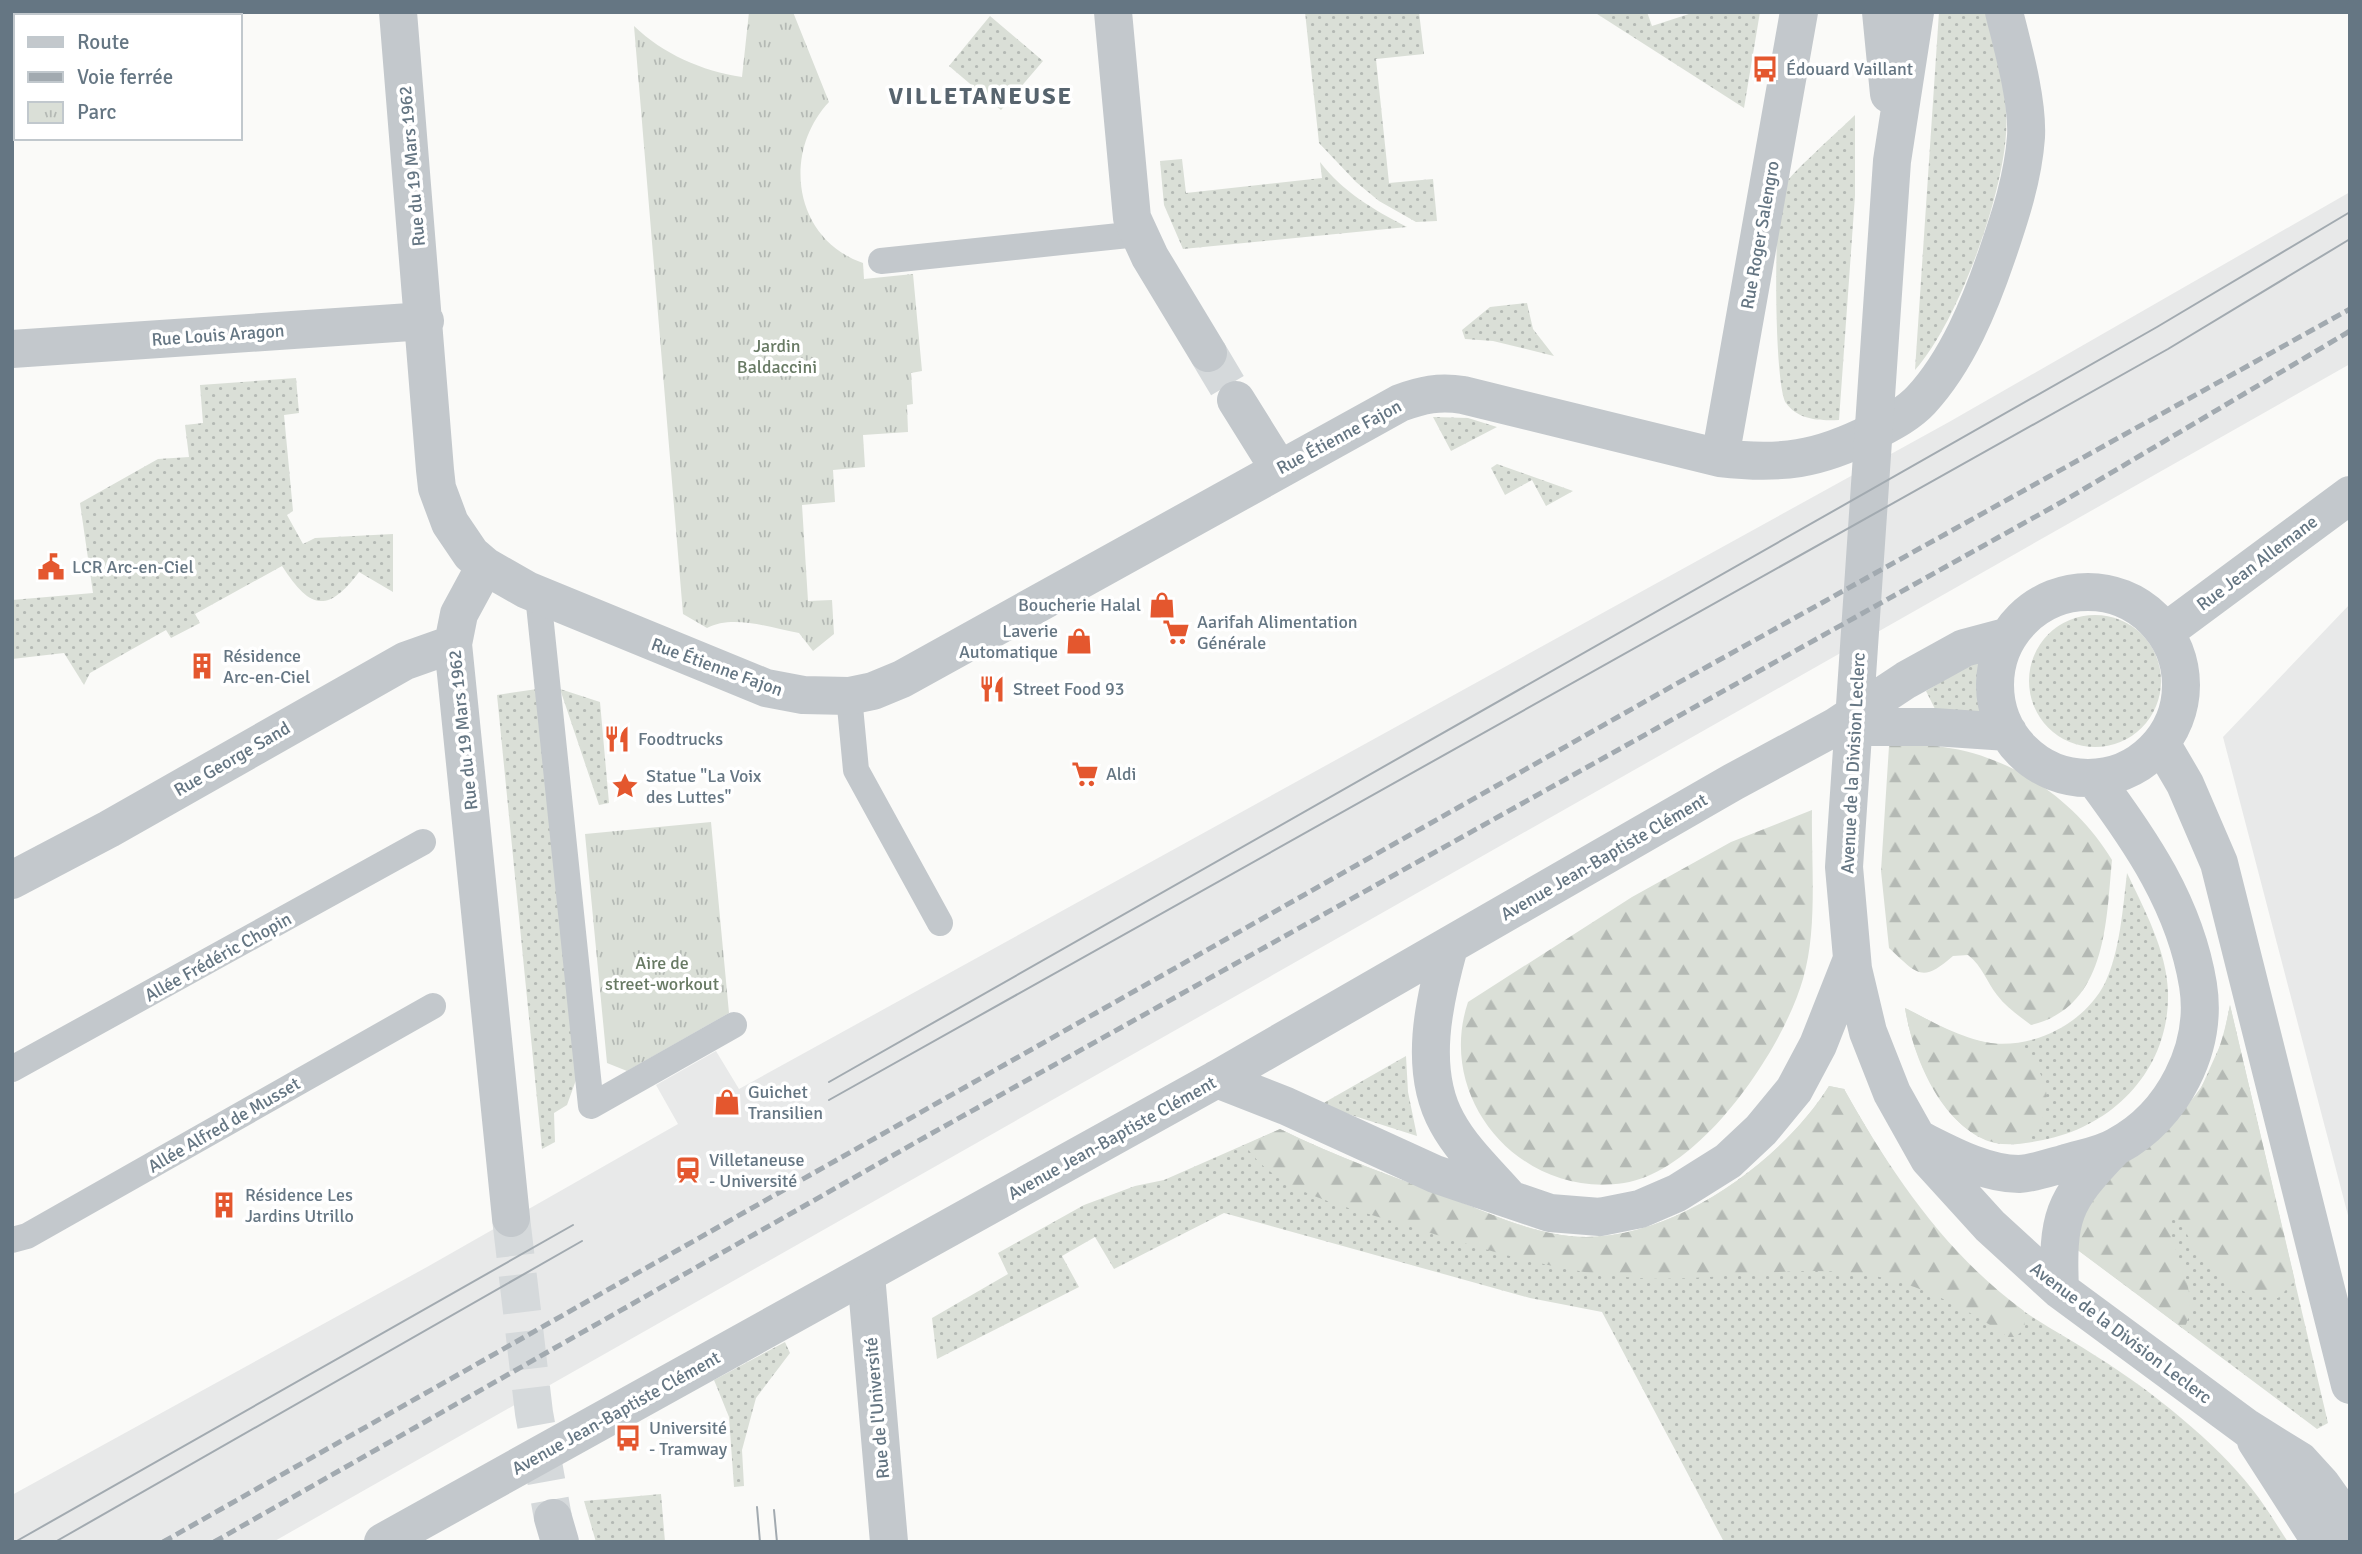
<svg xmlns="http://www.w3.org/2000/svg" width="2362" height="1554" font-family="Signika,sans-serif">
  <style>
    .built { fill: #e8e9e9 }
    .grass { fill: url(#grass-dots) }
    .forest { fill: url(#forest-firs) }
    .park { fill: url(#park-tufts) }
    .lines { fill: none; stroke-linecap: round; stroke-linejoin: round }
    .minor-tunnel { stroke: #d5d9db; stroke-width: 38; stroke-dasharray: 38 19; stroke-linecap: butt }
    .service { stroke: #c3c8cc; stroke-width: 26 }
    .minor { stroke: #c3c8cc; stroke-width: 38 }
    .tertiary { stroke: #c3c8cc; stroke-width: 38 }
    .tram { stroke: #a2aab0; stroke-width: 2 }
    .rail { stroke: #a2aab0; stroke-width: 5; stroke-dasharray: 10 5; stroke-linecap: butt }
    .labels { text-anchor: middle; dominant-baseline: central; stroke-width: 7; stroke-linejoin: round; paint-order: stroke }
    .poi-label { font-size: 18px; fill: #657683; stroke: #fff; text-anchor: start }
    .street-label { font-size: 18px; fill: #657683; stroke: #fff }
    .park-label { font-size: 18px; fill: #687a64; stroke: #fff }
    .district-label { font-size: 24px; font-weight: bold; letter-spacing: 2px; fill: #57646e; stroke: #fff }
  </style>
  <defs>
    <pattern id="grass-dots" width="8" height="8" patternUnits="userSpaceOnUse" patternTransform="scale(1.75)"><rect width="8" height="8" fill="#dadfd7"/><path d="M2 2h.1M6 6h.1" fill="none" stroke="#b4b9b4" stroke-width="1.8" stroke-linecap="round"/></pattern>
    <pattern id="forest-firs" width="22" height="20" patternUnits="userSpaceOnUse" patternTransform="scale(1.75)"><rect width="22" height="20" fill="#dadfd7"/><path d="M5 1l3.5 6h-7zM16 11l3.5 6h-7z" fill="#b4b9b4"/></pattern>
    <pattern id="park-tufts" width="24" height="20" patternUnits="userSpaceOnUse" patternTransform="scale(1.75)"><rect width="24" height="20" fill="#dadfd7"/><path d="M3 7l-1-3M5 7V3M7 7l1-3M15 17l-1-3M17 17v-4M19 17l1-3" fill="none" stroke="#b4b9b4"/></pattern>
  </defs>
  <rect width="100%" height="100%" fill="#fafaf8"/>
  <!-- built -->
  <path class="built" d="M2350,192V364L273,1542H12V1495L427,1267L678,1124L656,1085L716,1051L739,1089L1949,422Z
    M2350,604V1223L2223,737Z"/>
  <!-- grass -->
  <path class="grass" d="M1305,12H1419L1424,54L1376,59L1389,183L1433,179L1437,221L1416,222L1379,201L1356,182L1319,143Z
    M1594,12H1647L1652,26L1695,12H1760L1744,108Z
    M1939,12H1989C1996,51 2009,94 2006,134C2002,198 1958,322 1915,370Z
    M990,16L1043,61L1001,110L949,66Z
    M1855,115V196L1839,420C1820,421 1798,420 1786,403C1774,387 1773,208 1783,187C1789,175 1842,128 1855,115Z
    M1182,159L1186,193L1322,178L1320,162C1343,192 1374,210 1407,227L1183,249L1164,205L1160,161Z
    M1527,303L1533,329L1554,356L1493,341L1465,339L1462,330L1490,307Z
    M296,378L299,413L284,415L293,511L287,515L303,544L315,538L393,534V592L359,572C326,616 309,607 282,566L195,614L200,623L171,638L166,630L90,673L84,685L64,653L12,659V600L93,593L80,503L158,459L189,457L185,425L203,423L200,385Z
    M1433,417L1468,418L1497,427L1451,451Z
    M1497,464L1573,491L1546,506L1532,480L1505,495L1491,468Z
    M2029 681a66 66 0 1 1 132 0a66 66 0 1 1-132 0Z
    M1991,658L1988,691L1994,715L1935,709L1926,691L1964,668Z
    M537,689L576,1080L567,1105L554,1113L555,1142L542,1149L497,695Z
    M560,689L600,702L609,803L599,805Z
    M2127,873C2144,909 2167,951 2168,992C2170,1068 2115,1126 2043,1140C2027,1143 2011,1146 1995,1143C1944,1131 1912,1054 1905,1008C1930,1020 1955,1037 1983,1042C2029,1051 2083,1026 2105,983C2120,952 2123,907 2127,873Z
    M2230,1005L2328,1423L2317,1429L2075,1248L2201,1088L2223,1039Z
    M1406,1056L1408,1092L1417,1136L1320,1105Z
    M1829,1086L1844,1089C1884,1160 1930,1235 1993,1288C2025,1316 2064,1335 2099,1358C2149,1389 2217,1443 2252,1489C2265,1505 2276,1524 2288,1542H1724L1602,1312L1530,1298L1224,1213L1114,1269L1095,1237L1062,1256L1079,1287L937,1359L932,1318L1008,1274L998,1253L1084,1205L1135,1186L1164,1180L1280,1129C1337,1157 1394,1177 1452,1199C1489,1213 1529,1232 1569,1236C1664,1247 1780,1164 1829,1086Z
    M785,1342L790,1353L756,1398L742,1450L744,1486L734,1487L729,1417L714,1380Z
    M661,1494L665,1542H596L584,1501Z"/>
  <!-- forest -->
  <path class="forest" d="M1889,746C1907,746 1926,744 1943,747C2012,756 2077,801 2112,860C2106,922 2107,1007 2031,1025C2019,1016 2006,1007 1997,995C1986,981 1983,967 1968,955L1953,956C1922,983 1918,975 1889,948L1881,871Z
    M1812,810C1811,862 1818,929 1803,979C1783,1049 1701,1171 1624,1183C1522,1199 1435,1100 1468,1002L1632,897L1731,842Z
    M2230,1005L2295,1281L2278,1298C2240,1300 2206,1270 2189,1238C2184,1229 2183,1221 2173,1216C2159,1241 2206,1286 2184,1329L2075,1248C2082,1179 2150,1151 2189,1104C2213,1075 2223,1041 2230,1005Z
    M1905,1008C1941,1026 1977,1048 2018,1044C2050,1077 2059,1107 2025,1143C2015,1144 2003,1145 1993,1142C1941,1127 1913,1057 1905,1008Z
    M1829,1086L1844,1089C1891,1173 1946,1254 2024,1311L2025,1329L2015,1337H2008C1965,1307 1920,1284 1869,1275C1793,1262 1703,1285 1625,1277C1542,1270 1461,1242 1382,1218C1334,1204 1274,1189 1245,1145L1280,1129C1337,1157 1394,1177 1452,1199C1489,1213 1529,1232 1569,1236C1664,1247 1781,1164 1829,1086Z"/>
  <!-- park -->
  <path class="park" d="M749,12H793L829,102C782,152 793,239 863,263L864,279L913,274L922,371L911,373L913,404L907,405L908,432L863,435L865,467L833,470L835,502L802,505L808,601L832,600L834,634L813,651L799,633C771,628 733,614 707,628L683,614L634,26C663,54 702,71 742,77Z
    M711,822L729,1013L627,1071L607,1063L585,834Z"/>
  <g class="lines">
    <!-- minor-tunnel -->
    <path class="minor-tunnel" d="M1208,353L1236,400
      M511,1218L534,1413L553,1518"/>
    <!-- service -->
    <path class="service" d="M881,261L1138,234
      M538,595L591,1106L734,1025
      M849,696L856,770L940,923
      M12,1069L423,842
      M12,1240L27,1236L433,1006"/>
    <!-- minor -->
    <path class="minor" d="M398,12L435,470L437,488L450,523L471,554L485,566L527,590L766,688L803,695L849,696L873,691L902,679L1400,403C1422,395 1439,391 1463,395L1720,458C1781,465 1818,460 1873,432C1890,423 1908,414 1921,400C1957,361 1980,305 1997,255C2010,217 2023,178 2026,137C2028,101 2013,48 2004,12
      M1113,12L1132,218L1150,257L1208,353
      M12,349L425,321
      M1236,400L1279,469
      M1720,458L1799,12
      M485,566L459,614L453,644L511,1218
      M12,880L109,829L405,661L453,644
      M866,1275L889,1542
      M553,1518L560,1542"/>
    <!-- tertiary -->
    <path class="tertiary" d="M1881,12L1889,94
      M1915,12L1892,161L1844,867L1853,969L1868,1032L1892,1093L1929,1159L1990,1226L2060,1290L2247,1428L2300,1461L2321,1484L2350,1525
      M1995 685a93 93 0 1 1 186 0a93 93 0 1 1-186 0Z
      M2165,632L2350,495
      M1835,727H1934L2008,732
      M2161,743L2185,784L2219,863L2350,1385
      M1449,947C1434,1001 1418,1070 1447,1122C1462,1150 1488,1174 1509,1198
      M1217,1079L1286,1106L1435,1174L1550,1213L1600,1217L1640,1209L1677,1193L1728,1161L1761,1130L1794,1090L1818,1045L1852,959
      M1919,1139C1949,1154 1985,1174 2019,1174C2035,1173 2051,1167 2066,1163C2082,1158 2102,1155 2117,1146C2173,1116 2208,1048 2198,985C2185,905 2141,841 2094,778
      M2060,1290C2057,1217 2062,1202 2113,1149
      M2256,1441L2321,1542
      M383,1542L1217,1079L1733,782L1835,727L1906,680L1964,648L2009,636"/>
    <!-- tram -->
    <path class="tram" d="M829,1082L2157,327L2350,212
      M829,1100L2168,349L2350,239
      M757,1507L760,1542
      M774,1510L777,1542
      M15,1542L573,1225
      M55,1542L582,1241"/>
    <!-- rail -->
    <path class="rail" d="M163,1542L1676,684L2350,309
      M214,1542L927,1136L2067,499L2350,331"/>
  </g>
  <!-- icons -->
  <defs>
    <g id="bus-bare" transform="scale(2.1)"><path d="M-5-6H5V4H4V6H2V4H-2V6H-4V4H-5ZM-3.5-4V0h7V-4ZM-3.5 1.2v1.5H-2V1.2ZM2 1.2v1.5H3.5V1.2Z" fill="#e4572e" stroke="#fff" stroke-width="2.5" paint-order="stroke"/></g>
    <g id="civic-bare" transform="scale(2.1)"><path d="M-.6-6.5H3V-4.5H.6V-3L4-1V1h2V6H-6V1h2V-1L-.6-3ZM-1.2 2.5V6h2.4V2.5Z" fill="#e4572e" stroke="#fff" stroke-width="2.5" paint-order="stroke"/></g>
    <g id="shop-bare" transform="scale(2.1)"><path d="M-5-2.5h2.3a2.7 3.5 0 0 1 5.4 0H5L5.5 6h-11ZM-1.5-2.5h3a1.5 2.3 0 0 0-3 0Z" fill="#e4572e" stroke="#fff" stroke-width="2.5" paint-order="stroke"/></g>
    <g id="supermarket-bare" transform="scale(2.1)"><path d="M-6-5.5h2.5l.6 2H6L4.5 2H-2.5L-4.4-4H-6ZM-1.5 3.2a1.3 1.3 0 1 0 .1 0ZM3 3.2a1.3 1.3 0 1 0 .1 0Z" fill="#e4572e" stroke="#fff" stroke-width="2.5" paint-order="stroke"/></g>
    <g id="building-bare" transform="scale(2.1)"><path d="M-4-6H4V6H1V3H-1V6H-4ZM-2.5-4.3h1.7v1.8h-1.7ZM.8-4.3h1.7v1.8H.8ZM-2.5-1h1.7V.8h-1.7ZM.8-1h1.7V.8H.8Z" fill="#e4572e" stroke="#fff" stroke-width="2.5" paint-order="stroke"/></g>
    <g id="restaurant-bare" transform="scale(2.1)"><path d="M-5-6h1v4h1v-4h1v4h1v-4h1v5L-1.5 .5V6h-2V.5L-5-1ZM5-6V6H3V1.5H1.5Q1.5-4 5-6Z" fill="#e4572e" stroke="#fff" stroke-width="2.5" paint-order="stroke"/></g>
    <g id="sight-bare" transform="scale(2.1)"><path d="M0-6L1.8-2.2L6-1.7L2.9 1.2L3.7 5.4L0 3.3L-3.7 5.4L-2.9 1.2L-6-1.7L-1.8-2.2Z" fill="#e4572e" stroke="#fff" stroke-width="2.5" paint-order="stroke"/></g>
    <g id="station-bare" transform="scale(2.1)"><path d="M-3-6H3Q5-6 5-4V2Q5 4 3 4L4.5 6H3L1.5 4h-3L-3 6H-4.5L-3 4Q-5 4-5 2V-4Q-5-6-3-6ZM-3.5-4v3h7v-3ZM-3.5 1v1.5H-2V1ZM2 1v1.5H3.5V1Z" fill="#e4572e" stroke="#fff" stroke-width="2.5" paint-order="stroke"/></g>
  </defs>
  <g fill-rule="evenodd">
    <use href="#bus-bare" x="1765" y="69"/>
    <use href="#civic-bare" x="51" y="567"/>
    <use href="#shop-bare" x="1162" y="605"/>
    <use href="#supermarket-bare" x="1176" y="632"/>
    <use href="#shop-bare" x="1079" y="641"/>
    <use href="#building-bare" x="202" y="666"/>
    <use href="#restaurant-bare" x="992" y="689"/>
    <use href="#restaurant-bare" x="617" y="739"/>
    <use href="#supermarket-bare" x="1085" y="774"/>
    <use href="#sight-bare" x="625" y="786"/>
    <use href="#shop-bare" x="727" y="1102"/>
    <use href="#station-bare" x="688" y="1170"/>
    <use href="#building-bare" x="224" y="1205"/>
    <use href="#bus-bare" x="628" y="1438"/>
  </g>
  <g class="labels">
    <!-- poi labels -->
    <g class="poi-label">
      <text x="1786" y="69">Édouard Vaillant</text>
      <text x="72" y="567">LCR Arc-en-Ciel</text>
      <text x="1141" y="605" text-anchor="end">Boucherie Halal</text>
      <text x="1197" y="622">Aarifah Alimentation<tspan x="1197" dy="21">Générale</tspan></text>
      <text x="1058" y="631" text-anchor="end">Laverie<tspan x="1058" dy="21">Automatique</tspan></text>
      <text x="223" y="656">Résidence<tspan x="223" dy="21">Arc-en-Ciel</tspan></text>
      <text x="1013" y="689">Street Food 93</text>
      <text x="638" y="739">Foodtrucks</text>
      <text x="1106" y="774">Aldi</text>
      <text x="646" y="776">Statue "La Voix<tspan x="646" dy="21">des Luttes"</tspan></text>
      <text x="748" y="1092">Guichet<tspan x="748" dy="21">Transilien</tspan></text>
      <text x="709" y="1160">Villetaneuse<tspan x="709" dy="21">- Université</tspan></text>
      <text x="245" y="1195">Résidence Les<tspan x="245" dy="21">Jardins Utrillo</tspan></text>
      <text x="649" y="1428">Université<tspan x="649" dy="21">- Tramway</tspan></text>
    </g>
    <!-- street labels -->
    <g class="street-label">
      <text transform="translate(412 166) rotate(-95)">Rue du 19 Mars 1962</text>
      <text transform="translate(1760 235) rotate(-80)">Rue Roger Salengro</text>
      <text transform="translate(218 335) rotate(-4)">Rue Louis Aragon</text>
      <text transform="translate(1339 437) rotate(-28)">Rue Étienne Fajon</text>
      <text transform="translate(2257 563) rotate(-37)">Rue Jean Allemane</text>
      <text transform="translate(717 667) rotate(20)">Rue Étienne Fajon</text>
      <text transform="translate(463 730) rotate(-96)">Rue du 19 Mars 1962</text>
      <text transform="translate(232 759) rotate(-30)">Rue George Sand</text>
      <text transform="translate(1853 763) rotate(-87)">Avenue de la Division Leclerc</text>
      <text transform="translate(1604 857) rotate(-30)">Avenue Jean-Baptiste Clément</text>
      <text transform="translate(218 957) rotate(-29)">Allée Frédéric Chopin</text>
      <text transform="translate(224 1125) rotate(-30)">Allée Alfred de Musset</text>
      <text transform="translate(1112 1138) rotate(-29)">Avenue Jean-Baptiste Clément</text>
      <text transform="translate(2121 1333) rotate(37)">Avenue de la Division Leclerc</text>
      <text transform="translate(877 1408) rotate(-95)">Rue de l'Université</text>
      <text transform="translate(616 1413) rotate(-29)">Avenue Jean-Baptiste Clément</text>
    </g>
    <!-- park labels -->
    <g class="park-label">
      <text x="777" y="346">Jardin<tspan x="777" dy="21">Baldaccini</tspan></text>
      <text x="662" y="963">Aire de<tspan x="662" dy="21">street-workout</tspan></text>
    </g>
    <!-- district labels -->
    <g class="district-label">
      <text x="981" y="96">VILLETANEUSE</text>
    </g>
  </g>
  <!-- border -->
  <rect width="2362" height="1554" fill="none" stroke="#657683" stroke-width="28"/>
  <!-- legend -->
  <rect x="14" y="14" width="228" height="126" fill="#ffffff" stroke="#c1c8cd" stroke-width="2"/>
  <rect x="28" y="37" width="35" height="10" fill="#c3c8cc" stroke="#c1c8cd" stroke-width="2"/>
  <text x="77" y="49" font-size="21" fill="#657683">Route</text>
  <rect x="28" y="72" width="35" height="10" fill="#a2aab0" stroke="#c1c8cd" stroke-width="2"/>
  <text x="77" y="84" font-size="21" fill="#657683">Voie ferrée</text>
  <rect x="28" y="102" width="35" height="21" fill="url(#park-tufts)" stroke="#c1c8cd" stroke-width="2"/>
  <text x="77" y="119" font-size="21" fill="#657683">Parc</text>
</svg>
